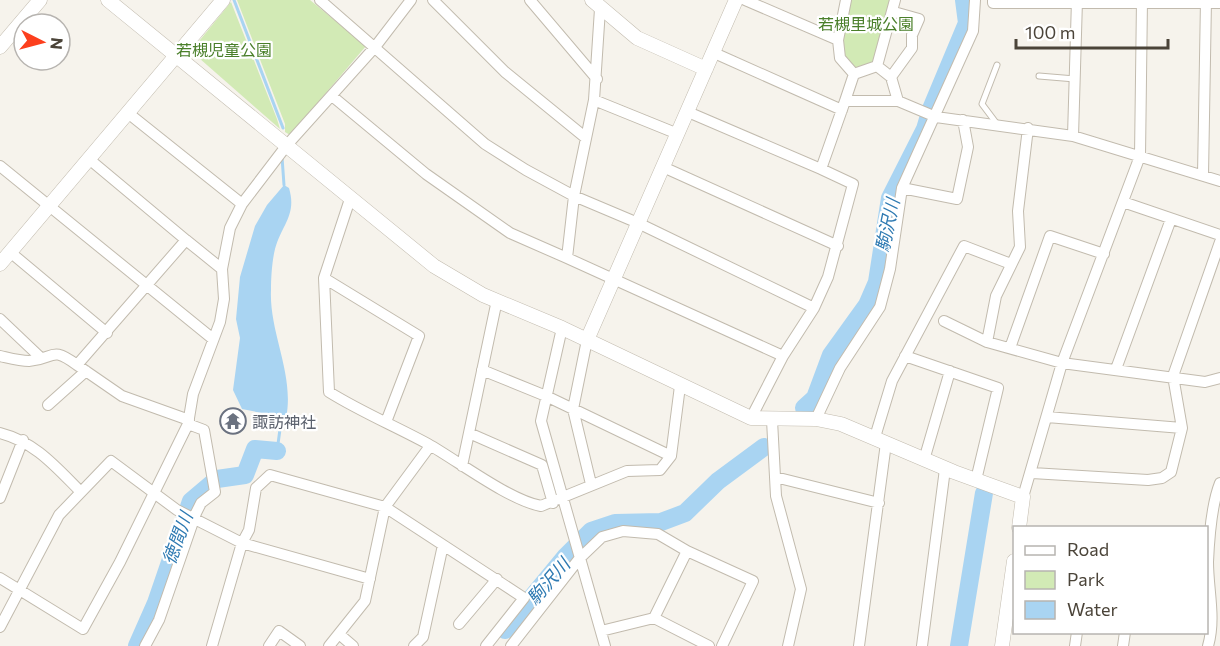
<svg xmlns="http://www.w3.org/2000/svg" width="1220" height="646" font-family="Commissioner,'Noto Sans JP',sans-serif">
  <style>
    .green { fill: #d2eab5 }
    .water { fill: #a9d4f2 }
    .lines { fill: none; stroke-linecap: round; stroke-linejoin: round }
    .stream { stroke: #a9d4f2; stroke-width: 3 }
    .river { stroke: #a9d4f2; stroke-width: 18 }
    .service-casing { stroke: #c2bbae; stroke-width: 7 }
    .minor-casing { stroke: #c2bbae; stroke-width: 12 }
    .tertiary-casing { stroke: #c2bbae; stroke-width: 15 }
    .service { stroke: #fff; stroke-width: 5 }
    .minor { stroke: #fff; stroke-width: 10 }
    .tertiary { stroke: #fff; stroke-width: 14 }
    .labels { text-anchor: middle; dominant-baseline: central; stroke-width: 4.5; stroke-linejoin: round; paint-order: stroke }
    .park-label { font-size: 16px; fill: #4a7f2a; stroke: #fff }
    .worship-label { font-size: 16px; fill: #5b616d; stroke: #fff; text-anchor: start }
    .water-label { font-size: 18px; font-style: italic; fill: #2e7ab2; stroke: #fff }
  </style>
  <rect width="100%" height="100%" fill="#f6f3ec"/>
  <!-- green -->
  <path class="green" d="M237,0H310L366,46L290,135L285,132V124Z
    M848,0H894L877,66L858,72L843,60L841,38Z
    M231,2L277,119L280,129L191,51Z"/>
  <!-- water -->
  <path class="water" d="M284,185L289,188C297,215 282,224 275,249C272,261 271,278 271,290C269,333 295,375 286,418L242,409L233,390L240,338L236,319L240,277L255,226L267,205Z"/>
  <g class="lines">
    <!-- stream -->
    <path class="stream" d="M234,0L283,128
      M282,157L284,185
      M277,451L282,415"/>
    <!-- river -->
    <path class="river" d="M804,408L815,398L831,355L867,305L877,282L890,198L925,129L931,109L967,23L964,0
      M505,630L566,556L591,531L615,523L661,522L685,513L718,481L764,447
      M137,646L156,603L191,501L217,479L245,475L255,449L277,451
      M959,646L984,493"/>
    <!-- service casing -->
    <g class="service-casing">
      <path id="service" d="M997,65L982,104L997,124
        M1039,76L1075,79"/>
    </g>
    <!-- minor casing -->
    <g class="minor-casing">
      <path id="minor" d="M320,0L485,144L526,170L574,196L638,223L814,308
        M433,0L505,72L586,138
        M530,0L597,79
        M745,0L838,40L846,0
        M993,0V3H1220
        M894,12L919,19L912,35V48L891,77L898,101
        M838,40L840,58L854,74L845,101
        M712,52L842,110
        M854,74L877,66
        M891,77L877,66L895,0
        M332,96L426,174L510,233L567,258L574,196L594,100L600,9
        M594,100L678,134
        M688,112L821,169
        M128,113L242,204
        M963,120L968,147L957,199L902,188L973,31L975,0
        M1073,136L1077,0
        M89,159L186,240
        M0,166L213,339
        M663,167L838,246
        M1203,175L1206,0
        M350,199L324,278L329,392C361,412 395,426 428,444C458,461 509,500 541,506L627,471L660,470L671,456L680,386
        M1123,202L1220,235
        M10,252L107,333
        M567,258L783,356
        M222,269L230,228L242,204L287,145L375,47L411,0
        M324,278L419,336L386,422
        M0,319L41,358
        M944,321L987,342L1062,363L1205,382L1220,378
        M562,328L541,421L605,646
        M587,340L573,409L591,484
        M987,342L996,296L1020,247L1018,211L1028,128
        M1010,348L1050,236L1104,254
        M0,356C9,358 20,361 29,361C55,359 50,345 77,365L186,240L222,269L224,299L220,322L193,394L188,424L120,562L83,629L0,578
        M905,356L998,388L976,480
        M77,365L122,396L189,420
        M1116,369L1171,219
        M482,370L546,396L671,456
        M48,405L86,371
        M1047,417L1182,428
        M751,418L783,356L814,308L828,277L853,184L821,169L845,101H898L936,117L1073,136L1220,181
        M816,419L840,368L880,307L890,269L902,188
        M772,420L776,496L801,589L788,646
        M0,433C35,442 55,466 80,491
        M469,433L542,465L553,503
        M875,437L892,381L964,246L1011,264
        M924,460L950,371
        M462,466L497,300
        M1032,473L1148,480L1162,478L1171,472L1182,428L1173,376L1220,242
        M775,477L879,503
        M1023,497L1062,363L1140,156L1142,0
        M0,498L23,440
        M654,618L687,551L753,581L722,646
        M459,624L497,579
        M0,627L59,515L111,461L177,510L242,543L370,579
        M601,631L654,618L709,646
        M339,634L353,646
        M145,646L159,620L196,513L201,503L215,492L204,430L188,424
        M212,646L242,543L249,530L256,488L270,475L385,507L524,598L486,646
        M269,646L279,631L300,646
        M329,646L365,601L385,507L430,446
        M414,646L423,637L443,545
        M511,646L579,559L602,537L623,531L658,534L687,551
        M859,646L886,443
        M922,646L945,469
        M1075,646L1077,632
        M1123,646L1125,632
        M1208,646C1216,618 1208,590 1208,562C1209,539 1212,503 1220,483"/>
    </g>
    <!-- tertiary casing -->
    <g class="tertiary-casing">
      <path id="tertiary" d="M108,0L434,266L483,295L562,328L751,418L816,419L841,424L954,472L1023,497L1019,528
        M592,0L637,38L706,69
        M0,47L40,0
        M0,264L223,0
        M587,340L736,0
        M1002,646L1014,561"/>
    </g>
    <!-- service -->
    <use href="#service" class="service"/>
    <!-- minor -->
    <use href="#minor" class="minor"/>
    <!-- tertiary -->
    <use href="#tertiary" class="tertiary"/>
  </g>
  <!-- icons -->
  <defs>
    <g id="temple-ring" transform="scale(1.35)"><circle r="9.5" fill="#fff" stroke="#6b7280" stroke-width="1.5"/><path d="M0-6L5-2H3V0L6.5 2.5H4V6H1.5V3h-3V6H-4V2.5H-6.5L-3 0V-2H-5Z" fill="#6b7280"/></g>
  </defs>
  <g fill-rule="evenodd">
    <use href="#temple-ring" x="233" y="421"/>
  </g>
  <g class="labels">
    <!-- park labels -->
    <g class="park-label">
      <text x="866" y="23">若槻里城公園</text>
      <text x="224" y="49">若槻児童公園</text>
    </g>
    <!-- worship labels -->
    <g class="worship-label">
      <text x="252" y="421">諏訪神社</text>
    </g>
    <!-- water labels -->
    <g class="water-label">
      <text transform="translate(887 225) rotate(-78)">駒沢川</text>
      <text transform="translate(177 538) rotate(-70)">徳間川</text>
      <text transform="translate(548 581) rotate(-49)">駒沢川</text>
    </g>
  </g>
  <!-- legend -->
  <rect x="1013" y="526" width="195" height="108" fill="#ffffff" stroke="#b7b4b0" stroke-width="1.5"/>
  <rect x="1025" y="546" width="30" height="9" fill="#ffffff" stroke="#b7b4b0" stroke-width="1.5"/>
  <text x="1067" y="556" font-size="18" fill="#4b4439">Road</text>
  <rect x="1025" y="571" width="30" height="18" fill="#d2eab5" stroke="#b7b4b0" stroke-width="1.5"/>
  <text x="1067" y="586" font-size="18" fill="#4b4439">Park</text>
  <rect x="1025" y="601" width="30" height="18" fill="#a9d4f2" stroke="#b7b4b0" stroke-width="1.5"/>
  <text x="1067" y="616" font-size="18" fill="#4b4439">Water</text>
  <!-- north arrow -->
  <g transform="translate(42 42) rotate(96)"><circle r="28" fill="#ffffff" stroke="#b7b4b0" stroke-width="1.5"/>
  <path d="M0-4.5L10 22L0 15L-10 22Z" fill="#fc3f1d"/>
  <text y="-9" font-size="16" font-weight="bold" text-anchor="middle" fill="#4b4439">N</text>
  </g>
  <!-- scale -->
  <path d="M1016 39v9h152v-9" fill="none" stroke="#4b4439" stroke-width="3"/>
  <text x="1025" y="39" font-size="18" fill="#4b4439" stroke="#ffffff" stroke-width="4.5" paint-order="stroke">100 m</text>
</svg>
